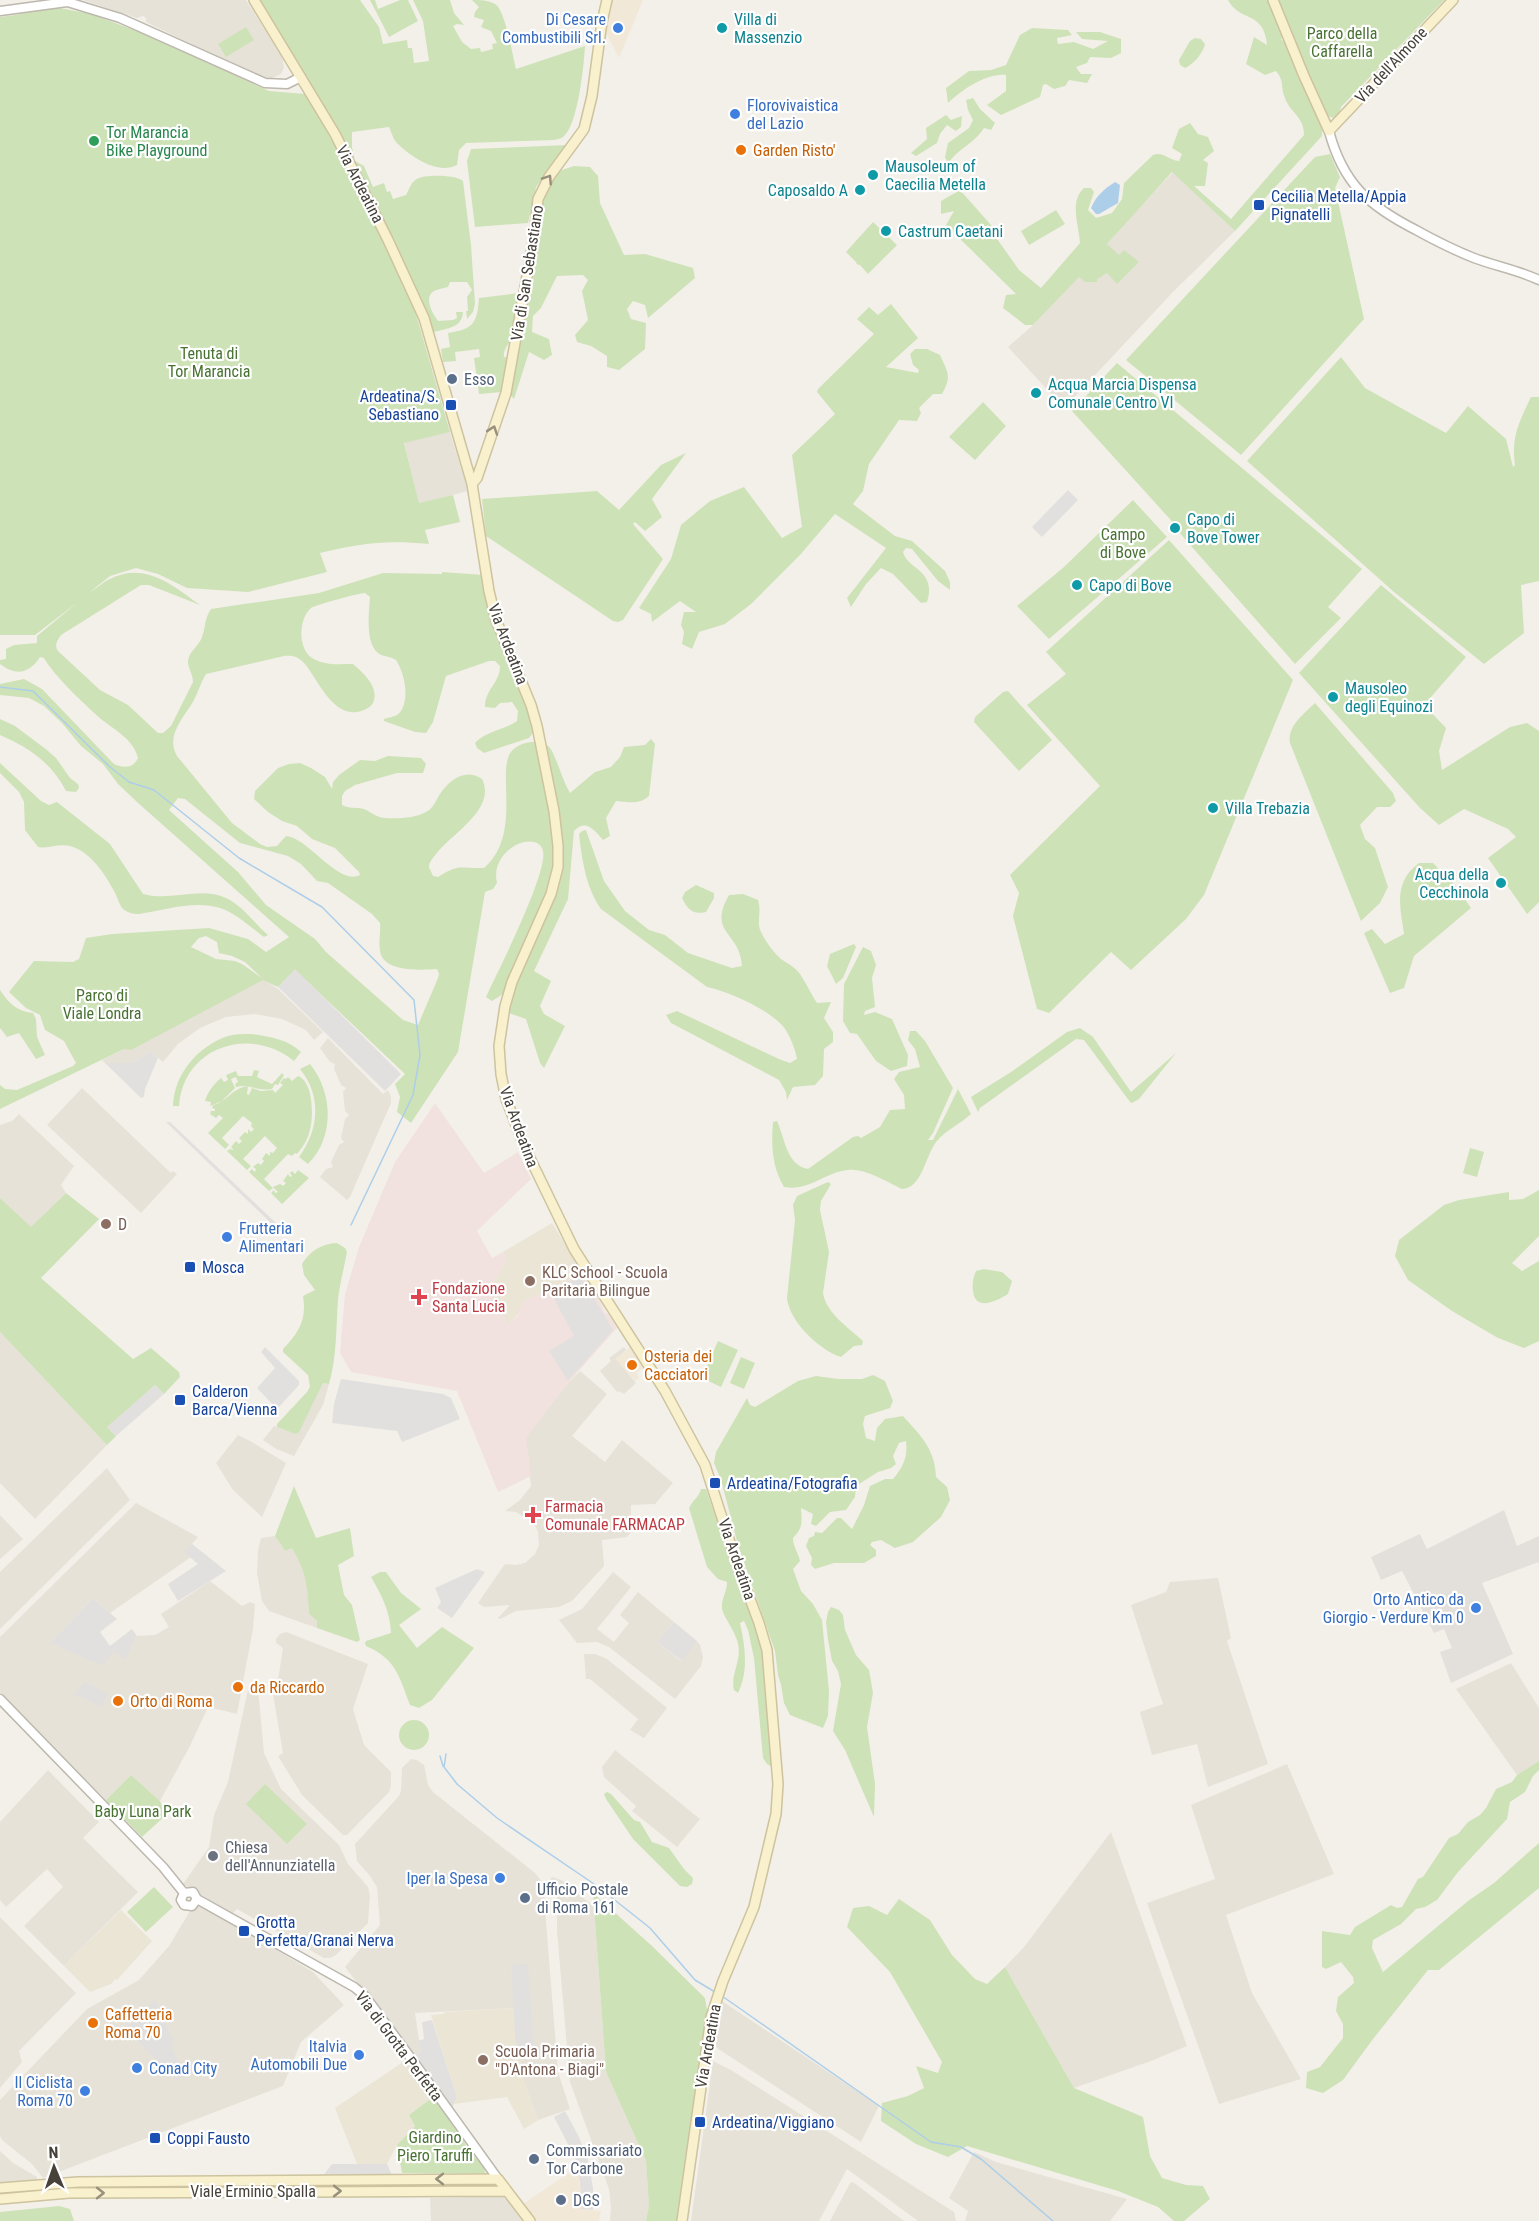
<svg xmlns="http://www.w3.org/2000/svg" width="1539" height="2221" font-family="'Roboto Condensed',sans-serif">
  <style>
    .residential { fill: #e6e2d8 }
    .commercial { fill: #f2e8d8 }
    .industrial { fill: #e3e0db }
    .education { fill: #eae5d5 }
    .medical { fill: #f2e2df }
    .green { fill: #cee2b7; fill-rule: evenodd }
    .parking { fill: #e2e0de }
    .water { fill: #adcee9 }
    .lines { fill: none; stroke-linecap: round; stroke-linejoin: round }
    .stream { stroke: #adcee9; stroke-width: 1.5 }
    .tertiary-casing { stroke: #bdb8ad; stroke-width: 11 }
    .secondary-casing { stroke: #cdc39e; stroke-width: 12 }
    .tertiary { stroke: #fff; stroke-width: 8 }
    .secondary { stroke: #f9f0ce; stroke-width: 9 }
    .oneway { stroke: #97907c }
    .shop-dot { fill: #3f7fe0; stroke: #fff; stroke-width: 2 }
    .culture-dot { fill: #0f9aa8; stroke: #fff; stroke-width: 2 }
    .leisure-dot { fill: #2e9e5b; stroke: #fff; stroke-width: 2 }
    .food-dot { fill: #e8710a; stroke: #fff; stroke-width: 2 }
    .transit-dot { fill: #1a4fb4; stroke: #fff; stroke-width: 2 }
    .service-dot { fill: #5c6f8a; stroke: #fff; stroke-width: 2 }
    .education-dot { fill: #8d6e63; stroke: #fff; stroke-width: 2 }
    .health-dot { fill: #e0444e; stroke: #fff; stroke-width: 2 }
    .worship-dot { fill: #6b7280; stroke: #fff; stroke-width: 2 }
    .labels { text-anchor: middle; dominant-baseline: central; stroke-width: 4.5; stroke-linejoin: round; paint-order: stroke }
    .shop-label { font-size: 16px; fill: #366cbe; stroke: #fff; text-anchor: end }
    .culture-label { font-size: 16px; fill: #0d838f; stroke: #fff; text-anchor: start }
    .park-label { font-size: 16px; fill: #487232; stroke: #fff }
    .street-label { font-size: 16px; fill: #464139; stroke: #fff }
    .leisure-label { font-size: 16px; fill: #27864d; stroke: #fff; text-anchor: start }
    .food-label { font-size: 16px; fill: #c56008; stroke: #fff; text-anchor: start }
    .transit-label { font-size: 16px; fill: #164399; stroke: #fff; text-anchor: start }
    .service-label { font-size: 16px; fill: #4e5e75; stroke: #fff; text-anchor: start }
    .education-label { font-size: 16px; fill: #785e54; stroke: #fff; text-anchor: start }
    .health-label { font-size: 16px; fill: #be3a42; stroke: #fff; text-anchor: start }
    .worship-label { font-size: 16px; fill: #5b616d; stroke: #fff; text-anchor: start }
  </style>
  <rect width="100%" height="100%" fill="#f3f0ea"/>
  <!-- residential -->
  <path class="residential" d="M83,0H246L282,56L284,68L281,74L270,79L253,74L146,22V18L143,16L137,18Z
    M1173,172L1235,231L1173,292L1064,408L1008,347L1033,325L1087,268L1124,224Z
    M450,432L468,491L419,504L404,442Z
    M263,979L278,989L323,1032L314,1040L306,1030L282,1019L255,1014L226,1017L200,1028L178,1044L163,1062L150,1051L133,1063H105L102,1060L124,1049L134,1047Z
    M328,1038L383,1094L388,1090L391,1097V1103L350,1197L347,1200L320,1177L326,1169L333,1167L331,1162L339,1145L344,1142L341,1138L345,1119L349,1115L345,1111L343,1092L346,1088L341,1085L334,1069L335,1064L330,1062L320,1048Z
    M82,1088L171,1173L173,1171L177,1174L141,1213L47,1125Z
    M19,1114L74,1166L61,1185L66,1193L31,1228L0,1198V1125L12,1121Z
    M0,1332L107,1445L35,1519L0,1483Z
    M624,1347L626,1350L616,1359L636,1383L624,1394L619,1391L617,1392L600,1371L611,1361L609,1358Z
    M580,1371L607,1394L572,1436L605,1462L622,1440L673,1483L655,1504L631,1505V1532L627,1537L602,1540L604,1566L572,1601L559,1607L516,1611L500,1619L498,1618L510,1605L484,1607L478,1603L505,1564L516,1565L525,1563L535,1554L539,1545L538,1532L534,1523L516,1512L505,1511L520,1500L531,1486L525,1438L568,1383Z
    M323,1383L329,1384L323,1405L294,1456L276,1449L263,1440L274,1426L295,1434Z
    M238,1435L252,1442L286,1463L262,1517L233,1490L216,1463Z
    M107,1468L130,1500L0,1629V1572Z
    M136,1503L198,1537L185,1552L191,1557L110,1613L93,1598L51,1642L113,1651L126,1658L137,1636L155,1635L169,1627L161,1614L210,1581L242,1606L250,1602L255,1604L253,1629L237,1714L208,1707L190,1746L160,1801L131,1775L106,1800L0,1692V1637Z
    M0,1515L23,1539L0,1559Z
    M275,1536L285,1551L292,1547L301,1563L307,1581L309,1614L317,1621V1628L269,1611L262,1601L257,1573L258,1551L261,1538Z
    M613,1572L631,1587L597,1629L614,1642L629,1623L620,1615L638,1592L674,1622L657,1642L681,1661L697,1641L700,1645L703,1657L701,1666L675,1699L609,1647L597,1642L577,1643L559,1620L582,1609Z
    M1218,1578L1231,1638L1227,1641L1268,1764L1208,1787L1197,1744L1152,1755L1140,1712L1163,1704L1131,1605L1166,1592L1170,1582Z
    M286,1632L368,1664L353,1709L364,1745L391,1772V1786L389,1792L347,1835H343L302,1795L278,1756L283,1753L273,1694L276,1693L283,1648L276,1643V1639L280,1634Z
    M584,1654H595L607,1659L667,1708L644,1738L630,1730L638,1719L590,1679H586Z
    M1511,1663L1539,1708V1761L1517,1775L1456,1689Z
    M249,1685L258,1689L264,1753L281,1789L339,1845L348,1864L368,1887L370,1896L368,1923L336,1955L330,1958H324L237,1909L233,1913L183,1884L209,1847L214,1815L228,1782Z
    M615,1750L700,1819L677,1847L632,1811L636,1806L604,1777L602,1767Z
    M411,1759L417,1760L424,1765L428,1785L433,1792L535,1873L543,1883L558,2072L570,2109L538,2120L520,2071L522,2049H516L513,2008L415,2013L421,2053L414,2056L345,1967L380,1925L377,1887L370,1876L357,1861L355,1844L399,1796L401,1791L402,1768Z
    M1287,1764L1334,1874L1226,1915L1252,1993L1301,2079L1219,2104L1147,1903L1215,1879L1191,1805Z
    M48,1770L99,1822L83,1838L138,1892L64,1966L24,1926L63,1887L47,1869L6,1907L0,1900V1822Z
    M1111,1832L1187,2046L1151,2061L1074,2088L1005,1967L1024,1947Z
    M553,1877L563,1881L594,1907L606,2072L646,2161L649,2206L646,2221H610L611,2208L609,2189L570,2082L557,1931V1893L550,1879Z
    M201,1905L313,1972L344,2005L301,2042L283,2086L43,2178L32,2164L2,2140L0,2136V2100L87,2009L139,1980L169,1946L190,1911Z
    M0,1917L76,1993L19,2051L22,2062L0,2088Z
    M722,2001L879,2106L861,2142L717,2048L713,2039Z
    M713,2061L731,2070L954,2212L956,2221H918L847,2169L819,2221H691Z
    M0,2151L13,2163L37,2177V2180L0,2184Z
    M974,2152L996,2162L1127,2199L1110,2221H965L968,2211L949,2198Z
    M853,2182L904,2221H830L850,2183Z
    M503,2196L524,2221H431L430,2198Z"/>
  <!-- commercial -->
  <path class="commercial" d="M612,0H643L619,58L605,31Z
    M630,1347L643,1368L636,1373L639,1378L635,1381L616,1359Z
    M573,2170L574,2173L579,2174L581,2209L601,2211L599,2221H537L523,2204Z"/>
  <!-- industrial -->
  <path class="industrial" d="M1504,1510L1517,1546L1539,1536V1562L1482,1583L1513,1654L1451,1683L1440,1652L1452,1648L1444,1629L1434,1633L1402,1571L1381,1580L1371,1557L1420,1534L1427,1549Z"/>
  <!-- education -->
  <path class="education" d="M552,1223L583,1273L524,1301L519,1313L508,1325L489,1290L507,1259L503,1252Z
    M121,1910L152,1941L117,1980L115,1979L111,1984L90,1992L64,1966Z
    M513,2008L516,2049H522L520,2071L538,2120L524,2129L507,2097L454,2104L457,2097L431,2015L443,2014L445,2012Z
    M406,2060L433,2097L409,2115L415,2126L397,2145L387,2164H357L335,2108Z"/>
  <!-- medical -->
  <path class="medical" d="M435,1103L484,1173L518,1152L531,1179L477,1231L492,1258L503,1252L507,1259L489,1290L508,1325L519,1314L518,1311L524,1301L583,1273L602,1305L605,1313L608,1314L617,1328L568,1383L526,1438L531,1476L498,1492L457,1391L351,1372L340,1353L345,1294L359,1247L395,1162Z"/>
  <!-- green -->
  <path class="green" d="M260,0H360L379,27L383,44L407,40L408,48H412L414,63L429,61L423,21L413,0H450L454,13L464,25L457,24L453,26L462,42L471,49L480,48L481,52L493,49L492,44L497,43L491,31L481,27L484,20L474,17L475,12L479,7L472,0C480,0 488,0 495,4C505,9 513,57 516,69L585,46C584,64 578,126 563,137C560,139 557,139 554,140L466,143L459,150L457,165C438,175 411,157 398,144C393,140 392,133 389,127L352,132V147L355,161L364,166L373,187L384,183L387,192L390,191L393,199L406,195C409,190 411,182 417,179C424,174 457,175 463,181L471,245L475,304L473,312L467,319L466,311H468L467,297L472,290L467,282H450L448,287C444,288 438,289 434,291C423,297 433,314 438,321L453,320L457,318L456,312H463C462,328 448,328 434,332L316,94Z
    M370,0H375L378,9L400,0H408L418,21L389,37Z
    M1228,0H1268L1284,36L1281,39L1287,45L1322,121V136L1235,231L1172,172L1107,244L1119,255L1124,250L1139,262L1117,284L1107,273L1097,279V282H1085L1079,277L1033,325H1025L1003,308L1006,295L1016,294L946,225L954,211L941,214V201L960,190L991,225L995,236L1019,270L1041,288L1080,243C1079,226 1069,201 1084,188H1091L1094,192L1088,210L1096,218L1112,213L1122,199L1124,183L1153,155C1163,151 1168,160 1179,161L1182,154L1172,148L1179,129L1190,123L1198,134L1208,137L1214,151L1203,160L1208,163L1205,186H1194L1231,219L1304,135C1304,116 1290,113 1285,98C1280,86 1285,82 1276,71L1265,75L1246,64L1254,37L1267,45C1264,10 1239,22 1228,0Z
    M1278,0H1444L1341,107L1339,114L1333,118L1325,115Z
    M60,8L91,14L142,33L269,91L306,94L343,160L414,307L450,432L404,443L419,503L453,495L460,522L425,530L429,544C386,540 362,543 320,553L327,572L248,592L187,588L158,574L136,568L110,576L90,592C97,588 103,582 110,579C144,561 173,585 200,605L149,585H141L61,635C57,641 54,645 58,651L100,690L128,705L158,733H163L171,726L193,682C193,675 189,670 188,663C187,653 199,646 202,637C206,627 204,619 211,609L319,593L383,573L442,574V572L484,575L493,622L535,730L529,738L484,753L477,748L475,743C486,731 504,730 517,721L518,711L512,702L500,703L495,708L485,707C485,689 500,683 500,666L495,661H489L446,676L433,722L426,733L415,732L384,721V719C390,717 397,717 401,711C410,697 404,672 396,660C390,656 383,657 378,653C365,643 369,612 370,597L365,593C359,593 315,605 311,608C299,618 297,648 312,658C325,666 339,664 353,664C363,673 380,687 373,703C370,708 363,711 357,712C330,716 316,674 302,661C297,656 291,655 284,656L206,674C201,682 198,692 194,700C184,718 165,735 177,756L232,823L260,844L267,847L277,846L286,836C309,838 338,886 360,875L359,872L335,848L312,839L297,826L282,821L268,812L254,799L255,791L278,768L289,764L300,763L311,768L325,777L332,789L333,782L339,775L360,760L375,761L388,756L421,758L426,764L423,773H397L355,785L345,791L342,796V805C349,809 357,807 364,809C371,812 378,818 385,818C397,819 416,818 426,812C433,809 436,800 440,794C450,779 466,768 482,779C497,809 452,833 436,854C433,858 429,862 429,867C430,870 432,873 433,876L438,877C461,863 459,869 484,868C508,847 507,815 506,786C506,776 505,765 509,755C516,741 545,736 552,751C559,765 562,779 570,793L595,772L611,767L620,757L624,747L645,745L651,739L655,744L649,796C639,805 629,802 616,801L606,818L610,836L603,840C595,831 586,818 574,831L568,899L534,971L551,981L540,1006L544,1014L565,1026L544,1068L540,1063L526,1019L506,1012L511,989L492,1001L486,997C498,971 548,873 543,851C538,829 489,848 497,883L493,889L485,892L458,1052L411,1123L397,1112L400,1097L395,1084L405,1074L295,970L278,987L263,980L131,1050L124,1049L0,1109V1085L5,1089L17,1090L73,1066L76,1063L64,1041L45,1030L40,1015L26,1008L9,992L34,961L73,962L79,959L86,938L112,934L209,928L248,939L266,952L289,937L137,802L118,784L103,764L81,746L62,723L44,706L29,698L0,695V684L24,679L42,689L114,764C123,768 133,769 138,758C133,739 116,731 101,719C85,705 54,676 44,658L40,657C29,674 16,676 0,664V660L6,659V649L14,645L37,643V636L78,602L35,635H0V17C20,15 40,9 60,8ZM178,798L185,799L240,843L288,856L301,864L317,881L328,883L372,914L380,923C381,933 377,948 382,957C391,972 422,970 437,969L439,974L438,978L418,1025L403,1020L326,952L315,939L266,905L238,872L169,810ZM206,936L217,942L219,953L232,956L245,962L262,978L242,964L235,961L216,959L191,947L199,938Z
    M246,27L254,40L226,57L218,44Z
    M1032,28L1068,30L1072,35L1057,38L1058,44L1074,42L1093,49L1108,41L1082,39L1076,32H1100L1121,39V53L1111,58L1090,57L1087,63L1076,67L1081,74H1092L1087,83L1069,80L1065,86L1054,89L1046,84L1043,85L1040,97L1001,115L987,105L1006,91V75C986,73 962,90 948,103L946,88L969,71L991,70L1006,65L1020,35Z
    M1195,38L1201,39L1205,44C1203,53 1194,64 1185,68L1180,65L1179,60L1190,41Z
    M973,98L980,109L995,123L991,130L984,128C974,144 957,149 948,164L945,157L948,143L969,128L973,120L968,110L966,100Z
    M946,115L951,120L962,116L961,127L956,131L947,125L940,134L937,143L916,156L911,153L927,139L926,128Z
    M567,145L536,187L528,223L475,227L467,161L471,149Z
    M1330,154L1340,177L1335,188L1364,319L1241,455L1126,360L1315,157Z
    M574,166L590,167L598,176L600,203L624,255L645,254L693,268L695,278L648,318L645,305L633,301L627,309L631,319L646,323L645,349L619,370L607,367V356L591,346L577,342L575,335L588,320L582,291L588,280L583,275L557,276L541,308L533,316L532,332L549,339L552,355L544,360L529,352L514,399L508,392L545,192L559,171Z
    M1056,210L1065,224L1029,245L1021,231Z
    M873,222L897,245L868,274L860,265L856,264L857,263L846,252Z
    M519,293L509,343C506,347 503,352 504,357L509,358L502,392L479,394L474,358L480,357L479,349L455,352L456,361L443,362L441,349L450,347L448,333C474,329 477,323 479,298Z
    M891,304L918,338L886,367L918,373L919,370L913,365L910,354L915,349H927L940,355C948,373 952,376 942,394H933L919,408L921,413L917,421L899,420L869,464L863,491L853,504L895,536L912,541L945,571L950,582V590L938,581L912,549L906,548L903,552C908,570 937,570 927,602L921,603L893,574L881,568L866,584L851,607L847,598L886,548L835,514L800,555L751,604L725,624L699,632L692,649L682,644L684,632L681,625L684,612H696L680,601L652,622L651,614L639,608L671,559L681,525L710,501L744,487L782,538L802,527L792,455L835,414L817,392L818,389L874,334L857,319L869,307L878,315Z
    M1341,357L1365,388L1446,433L1468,406L1506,439L1513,467L1515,465C1511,437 1519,422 1531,397H1539V581L1521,585L1524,633L1484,664L1394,592L1247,461Z
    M1117,363L1362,569L1328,607L1341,618L1295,664L1177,530L1178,528L1072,411Z
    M983,402L1006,426L975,460L949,437Z
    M686,453L652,499L662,517L645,531L635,522L633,524L663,559L623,620L618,622L613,621L486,536L482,499L597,491L619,510L661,465Z
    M1133,500L1167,537L1049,639L1017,606L1064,567Z
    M1169,540L1293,680L1204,895L1186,919L1131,970L1111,952L1049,1013L1037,1009L1013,916L1019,893L1010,875L1100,786L1027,705L1066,674L1046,652Z
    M1381,585L1466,657L1424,705L1446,728L1439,751L1442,770L1510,727L1527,723L1539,731V902L1527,914L1488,858L1516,837L1508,829L1464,809L1439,825L1420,808L1299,673Z
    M1008,691L1052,740L1019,771L974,722L975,717L1003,692Z
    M1315,703L1393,793L1396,801L1390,807H1377L1360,825L1365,839L1375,848L1388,887L1380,903L1361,921L1290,743C1287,726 1304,714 1315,703Z
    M0,719L15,726L47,750L56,758L70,778L78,784L79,788L76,792L66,791C52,763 28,747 0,735Z
    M0,763L41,801L49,805L57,802L110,844L143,894C170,902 200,886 226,898C243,906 254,923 268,935L264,937C250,927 236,913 220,908C196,900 164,910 139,914C133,914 127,913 122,908C119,904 117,896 114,891C105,874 90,851 70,846C58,843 47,849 38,847L25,830L24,802L19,792L0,773Z
    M586,830L604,881L625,911L649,930L665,935L688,953L732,968L742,966C740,931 707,934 729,895L743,894L758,900C762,912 756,922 761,932C765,941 774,953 781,959C788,964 795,967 800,974C806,983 811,994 817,1003L831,1002L824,1018L833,1032V1042L824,1049L823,1076L815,1085L793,1087L787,1100L786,1092L779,1080L671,1023L666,1015L677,1011L779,1059L790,1063L797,1059C795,1048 789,1033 782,1025C765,1008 730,992 707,987L601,909C586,888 582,860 579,834L582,831Z
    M1419,863H1433L1455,885L1471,908L1414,956L1404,988L1390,993L1364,933L1372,929L1385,944L1404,934C1400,907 1393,882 1419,863Z
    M696,885L714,893V898L706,912C693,915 688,910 682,898L685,892Z
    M854,944L856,947L843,978L836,984L827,966L830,954Z
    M863,947L871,951L876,965L872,978L875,1007L865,1011L864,1015L875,1012L892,1019L908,1055L907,1066L891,1071L876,1061L857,1034L850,1033L843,1021L844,984Z
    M0,990C10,1004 16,1011 33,1013L36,1019L37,1037L45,1055L36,1059L19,1033L7,1037L0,1028Z
    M1080,1028L1093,1037L1131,1092L1176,1053L1139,1099L1132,1103L1130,1102L1084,1040L1076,1039L980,1108L978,1112L971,1097L1011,1072L1067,1032Z
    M910,1031H916L925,1041L953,1088L933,1133L928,1140H933L958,1089L971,1114C960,1124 946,1130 937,1141C925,1155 923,1188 902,1189C887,1182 865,1168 848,1170C825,1172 808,1192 784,1187C772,1167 771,1145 773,1122L777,1121C785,1138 786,1165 808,1169L853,1137L858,1136L861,1138L880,1127L890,1110L905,1109L904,1095L894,1079L899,1072L920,1067L915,1049L908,1040Z
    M252,1034C270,1037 287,1039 301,1052L294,1061C250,1025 183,1047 179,1106H173C174,1074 198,1046 228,1036C235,1034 244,1034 252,1034Z
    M310,1064C333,1092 335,1137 308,1164L299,1157C319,1130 322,1096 300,1069Z
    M254,1070L259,1071L257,1077L272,1084L282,1073L284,1075L278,1085L275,1084L272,1089C259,1092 249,1083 236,1087L235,1084L238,1082L236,1077L231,1079L235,1088L222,1101L210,1106L211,1102L205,1101C208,1091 213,1085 221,1078L224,1082L228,1080L226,1075L236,1071L238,1076H252Z
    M298,1076C314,1082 314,1119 309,1133C307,1141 302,1148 297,1154L295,1153L292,1156L288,1154L264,1179L273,1188L269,1191L249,1172L252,1169L255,1172L256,1169L253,1167L258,1163L261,1165L264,1161L262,1159L266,1153L270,1156V1152L273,1153L277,1148L265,1136L243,1159L251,1166L247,1170L227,1151L230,1149L234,1150L231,1147L236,1141L239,1144L242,1141L239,1138L245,1132L248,1134V1129L251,1132L254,1129L251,1126L252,1123L243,1116L222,1138L229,1145L225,1149L208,1133L223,1118L219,1115L216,1118L210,1114L211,1111H215V1109L212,1108L213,1105C227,1102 232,1088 248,1086L247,1094L249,1095L252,1088L261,1091L273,1090L275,1093L283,1085L280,1083L284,1078L286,1079L288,1077L292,1081Z
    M1470,1148L1484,1152L1477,1177L1463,1173Z
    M298,1170L309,1178L282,1204L271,1193L274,1190L275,1193L278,1192L273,1187L280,1184L283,1186L286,1183L283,1181L288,1174L290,1177L292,1176L290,1173L292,1171L295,1174Z
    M828,1182L831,1184L821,1201L820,1210L829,1252L823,1293C826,1313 849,1328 863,1341L862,1345L854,1346L841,1357C819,1350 789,1321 787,1298L795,1220L793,1205L797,1196Z
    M1539,1190V1236L1512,1263L1522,1271L1539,1261V1341L1524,1348L1498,1338L1452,1311L1408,1280L1395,1256L1399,1240L1444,1205L1459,1200L1509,1192V1200L1523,1199Z
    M66,1193L99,1219L41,1278L133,1359L151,1348L179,1372L180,1377L164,1394L155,1385L108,1428L116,1436L107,1445L0,1332V1198L31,1227Z
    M337,1243L345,1248L347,1252C344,1268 340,1283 338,1299C336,1327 337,1357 329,1384L323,1383L299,1432L295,1434L277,1427V1424L307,1392L310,1387L308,1375L283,1352V1349C299,1333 307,1319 303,1296L315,1290L304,1275L302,1264C311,1250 321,1244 337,1243Z
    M984,1269L1002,1272L1012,1281L1008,1294C997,1301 975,1312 973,1291C972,1284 973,1278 976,1271Z
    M718,1341L738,1350L721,1387L702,1378Z
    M741,1357L755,1363L744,1389L730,1383Z
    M873,1375L885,1381L893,1401L890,1408L865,1416L863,1424L866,1438L875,1441L877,1428L885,1419L903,1416C921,1436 935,1449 936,1477L947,1487L950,1500L941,1517L913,1542L895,1548L881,1540L872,1542L870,1545L876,1550V1556L864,1563H834L815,1569L811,1565L812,1558L806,1546L809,1538L814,1536L815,1532L822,1533L837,1518H841L852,1529L864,1505L870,1486L885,1479H893C903,1467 908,1457 906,1441L899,1443L893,1456L896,1464L891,1468L878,1472L856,1486L855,1497L846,1510L830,1512L816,1526L811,1524L813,1514L801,1508C802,1522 803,1528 793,1538C793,1547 798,1552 800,1561L793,1569L801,1591L813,1604L822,1620L829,1691L828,1716L823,1728L790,1715L784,1703L781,1685L778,1675L775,1651L738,1545L721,1480L714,1463L716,1452L747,1398L750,1405L755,1407L798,1381L816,1376L838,1379H862Z
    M294,1486L316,1538L350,1528L354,1556L338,1565L344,1595L352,1605L360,1640L357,1642L317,1628V1621L309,1614C307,1584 307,1574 292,1548L285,1551L275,1536Z
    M701,1489H706L741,1590L759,1631L764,1655L773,1767L767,1764L763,1758L754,1658L748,1630L744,1621L740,1623C745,1646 749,1671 738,1693L734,1690C730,1675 742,1660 738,1644C736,1632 724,1618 722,1609C721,1599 727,1592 727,1582L718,1579L707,1567L689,1508C693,1500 699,1497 701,1489Z
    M380,1572H386L401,1593L421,1609L399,1625L417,1648L442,1627L474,1648L432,1700L419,1708L410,1705C399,1676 396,1659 366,1646L365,1643L366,1641L391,1633C390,1611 382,1596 371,1577Z
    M831,1607L839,1610L843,1615L845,1630L856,1655L869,1670L871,1681L873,1693L867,1727L875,1784L874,1817L845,1750L833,1731L841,1684L838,1671L832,1661L828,1640L826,1622L828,1612Z
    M399 1735a15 15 0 1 1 30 0a15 15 0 1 1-30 0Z
    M1539,1761V1770L1533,1776L1525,1792L1510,1802L1507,1819L1458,1872L1437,1900L1425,1907L1416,1909L1401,1924L1373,1940L1372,1948L1383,1972L1468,1901L1494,1883L1539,1843V1888L1439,1970H1428L1373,2039L1343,2080L1323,2093L1306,2088L1307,2072L1320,2067L1343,2038V2024L1336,2011L1338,1997L1354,1983L1353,1977L1341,1962L1326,1969L1322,1967V1931L1350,1935L1355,1927L1391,1905L1397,1908L1402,1907L1418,1879L1423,1877L1449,1838L1458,1834L1468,1822L1480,1815L1486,1808L1496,1789L1512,1782L1517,1775Z
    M131,1775L160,1801L166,1815L142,1837L106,1800Z
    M265,1784L307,1824L287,1844L246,1804Z
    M607,1792L611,1794L634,1820L640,1822L652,1842L669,1848L684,1869L693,1878L692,1884L687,1887L680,1886L633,1839L606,1799L604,1794Z
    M154,1887L173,1907L146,1932L127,1912Z
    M593,1893L652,1946L705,1998L708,2016L702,2050L678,2221H646L649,2206L646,2161L606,2072Z
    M899,1899L930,1920L952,1955L975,1979L987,1984L1005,1967L1074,2088L1143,2117L1150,2156L1162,2178L1186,2185L1203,2186L1210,2199L1184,2221H1174L1158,2207L1118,2191L967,2146L948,2157L916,2144L881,2121L882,2103L908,2096L924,2088L916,2066L938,2073L942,2062L890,1972L847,1927L853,1908L869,1906L887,1915Z
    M433,2097L460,2133L469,2152L484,2165L485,2173H402L397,2145L415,2126L409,2115Z
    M59,2206L70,2209L74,2221H0V2212Z"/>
  <!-- parking -->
  <path class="parking" d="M1068,490L1078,500L1042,537L1032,527Z
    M295,969L401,1074L385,1091L278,987Z
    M150,1051L158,1058L145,1089L144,1097L141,1098L105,1063H133Z
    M166,1122H170L278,1225H273Z
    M581,1276L613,1330L568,1381L549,1351L574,1336L550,1291Z
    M265,1347L299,1381V1385L277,1409L257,1388L275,1368L261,1352Z
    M341,1379L443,1394L451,1398L460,1419L402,1442L397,1431L332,1423L334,1404Z
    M155,1385L164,1394L116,1436L107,1427Z
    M192,1544L226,1571L178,1601L168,1584L198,1564L184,1552Z
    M477,1569L485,1572L452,1618L437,1608L441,1602L435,1588Z
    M93,1598L117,1619L100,1632L110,1646L132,1629L137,1636L126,1659L113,1652L103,1666L50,1643Z
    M674,1622L697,1641L682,1661L657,1642Z
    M85,1682L108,1694L102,1707L74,1694Z
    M528,1964L534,2049H516L511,1965Z
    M155,2000L175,2044L171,2046L184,2074L177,2081L126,2029Z
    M432,2020L457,2097L451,2110L414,2056L421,2052L418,2041L424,2039L422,2022Z
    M565,2111L579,2137L588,2160L593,2188V2210L581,2209L580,2182L576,2160L554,2117Z
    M332,2164H387L393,2177H322Z"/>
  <!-- water -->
  <path class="water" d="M1115,182L1120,185L1118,203L1099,214H1096L1091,208C1096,196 1104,189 1115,182Z"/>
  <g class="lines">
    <!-- stream -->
    <path class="stream" d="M0,687L33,691L110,767L129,782L154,790L239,858L322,907L414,1000L420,1055L413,1095L351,1225
      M446,1754L444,1767L457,1784L497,1818L597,1886L650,1928L695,1980L715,1992
      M440,1756L443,1766
      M722,1996L931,2142L961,2147L981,2159L1053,2221"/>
    <!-- tertiary casing -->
    <g class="tertiary-casing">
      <path id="tertiary" d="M61,0L120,18L265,83L287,84L301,77
        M0,11L67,2
        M1329,131C1343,184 1369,206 1416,230C1434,240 1454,250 1474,258C1495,266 1518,270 1539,280
        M0,1699L163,1867L184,1893L181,1900L184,1905L192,1906L197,1899
        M184,1893L193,1892L197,1899L354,1987L365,1996L413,2061L498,2179"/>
    </g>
    <!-- secondary casing -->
    <g class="secondary-casing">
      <path id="secondary" d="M254,0L335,134L388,240L424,318L472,484L489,591L496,620L531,705L537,726L554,811L558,846V867L551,894L512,982L505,1006L499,1046L501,1074L506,1099L526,1150L574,1249L665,1391L705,1465L737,1564L759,1623L767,1650L778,1784L776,1814L754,1907L723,1981L711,2017L682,2221
        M1273,0L1304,76L1329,131L1453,0
        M472,484L477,478L506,393L534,237L538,199L549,177L584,129L592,96L602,22L607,0
        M0,2188L78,2182L498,2179L530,2221
        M0,2199L69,2193L507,2191"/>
    </g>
    <!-- tertiary -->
    <use href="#tertiary" class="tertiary"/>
    <!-- secondary -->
    <use href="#secondary" class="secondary"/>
  </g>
  <!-- one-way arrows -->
  <defs><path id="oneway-chevron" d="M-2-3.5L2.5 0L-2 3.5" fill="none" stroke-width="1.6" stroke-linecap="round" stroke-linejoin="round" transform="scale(1.5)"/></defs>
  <g class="oneway">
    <use href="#oneway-chevron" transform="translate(548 179) rotate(-57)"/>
    <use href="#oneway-chevron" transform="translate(493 430) rotate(-71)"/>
    <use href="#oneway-chevron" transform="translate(440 2179) rotate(180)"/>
    <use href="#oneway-chevron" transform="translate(337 2191)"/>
    <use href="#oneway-chevron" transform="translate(100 2193)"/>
  </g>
  <!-- markers -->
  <g class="shop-dot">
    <circle cx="618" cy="28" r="6"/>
    <circle cx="735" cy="114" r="6"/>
    <circle cx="227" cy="1237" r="6"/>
    <circle cx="1476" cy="1608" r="6"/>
    <circle cx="500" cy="1878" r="6"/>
    <circle cx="359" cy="2055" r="6"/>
    <circle cx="137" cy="2068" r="6"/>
    <circle cx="85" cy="2091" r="6"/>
  </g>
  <g class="culture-dot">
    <circle cx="722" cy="28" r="6"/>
    <circle cx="873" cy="175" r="6"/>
    <circle cx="860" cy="190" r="6"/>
    <circle cx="886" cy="231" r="6"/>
    <circle cx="1036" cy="393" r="6"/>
    <circle cx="1175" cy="528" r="6"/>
    <circle cx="1077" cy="585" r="6"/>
    <circle cx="1333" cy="697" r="6"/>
    <circle cx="1213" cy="808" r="6"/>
    <circle cx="1501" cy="883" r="6"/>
  </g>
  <circle class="leisure-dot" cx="94" cy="141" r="6"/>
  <g class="food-dot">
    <circle cx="741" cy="150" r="6"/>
    <circle cx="632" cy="1365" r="6"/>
    <circle cx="238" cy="1687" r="6"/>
    <circle cx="118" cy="1701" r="6"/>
    <circle cx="93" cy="2023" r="6"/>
  </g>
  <g class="transit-dot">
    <rect x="1253" y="199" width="12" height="12" rx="3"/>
    <rect x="445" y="399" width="12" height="12" rx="3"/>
    <rect x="184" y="1261" width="12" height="12" rx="3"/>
    <rect x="174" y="1394" width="12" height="12" rx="3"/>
    <rect x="709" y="1477" width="12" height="12" rx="3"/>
    <rect x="238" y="1925" width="12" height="12" rx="3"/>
    <rect x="694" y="2116" width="12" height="12" rx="3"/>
    <rect x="149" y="2132" width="12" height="12" rx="3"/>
  </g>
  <g class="service-dot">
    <circle cx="452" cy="379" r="6"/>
    <circle cx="525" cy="1898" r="6"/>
    <circle cx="534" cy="2159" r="6"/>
    <circle cx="561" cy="2200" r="6"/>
  </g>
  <g class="education-dot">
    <circle cx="106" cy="1224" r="6"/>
    <circle cx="530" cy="1281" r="6"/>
    <circle cx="483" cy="2060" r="6"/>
  </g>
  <g class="health-dot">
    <path d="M416 1288h6v6h6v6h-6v6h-6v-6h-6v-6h6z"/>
    <path d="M530 1506h6v6h6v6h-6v6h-6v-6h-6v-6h6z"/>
  </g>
  <circle class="worship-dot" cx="213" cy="1856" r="6"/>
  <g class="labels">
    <!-- shop labels -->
    <g class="shop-label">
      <text x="606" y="19">Di Cesare<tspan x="606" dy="18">Combustibili Srl.</tspan></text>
      <text x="747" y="105" text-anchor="start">Florovivaistica<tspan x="747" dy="18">del Lazio</tspan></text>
      <text x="239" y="1228" text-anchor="start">Frutteria<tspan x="239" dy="18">Alimentari</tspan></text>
      <text x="1464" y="1599">Orto Antico da<tspan x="1464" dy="18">Giorgio - Verdure Km 0</tspan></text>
      <text x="488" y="1878">Iper la Spesa</text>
      <text x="347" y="2046">Italvia<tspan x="347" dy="18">Automobili Due</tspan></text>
      <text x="149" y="2068" text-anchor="start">Conad City</text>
      <text x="73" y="2082">Il Ciclista<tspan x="73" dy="18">Roma 70</tspan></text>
    </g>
    <!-- culture labels -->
    <g class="culture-label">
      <text x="734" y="19">Villa di<tspan x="734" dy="18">Massenzio</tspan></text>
      <text x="885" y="166">Mausoleum of<tspan x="885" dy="18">Caecilia Metella</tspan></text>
      <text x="848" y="190" text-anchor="end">Caposaldo A</text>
      <text x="898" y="231">Castrum Caetani</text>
      <text x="1048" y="384">Acqua Marcia Dispensa<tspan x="1048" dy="18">Comunale Centro VI</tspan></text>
      <text x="1187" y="519">Capo di<tspan x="1187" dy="18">Bove Tower</tspan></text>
      <text x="1089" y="585">Capo di Bove</text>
      <text x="1345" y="688">Mausoleo<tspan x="1345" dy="18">degli Equinozi</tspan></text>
      <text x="1225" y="808">Villa Trebazia</text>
      <text x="1489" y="874" text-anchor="end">Acqua della<tspan x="1489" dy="18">Cecchinola</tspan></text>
    </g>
    <!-- park labels -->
    <g class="park-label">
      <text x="1342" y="33">Parco della<tspan x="1342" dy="18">Caffarella</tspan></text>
      <text x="209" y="353">Tenuta di<tspan x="209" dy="18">Tor Marancia</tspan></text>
      <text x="1123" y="534">Campo<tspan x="1123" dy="18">di Bove</tspan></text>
      <text x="102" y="995">Parco di<tspan x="102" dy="18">Viale Londra</tspan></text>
      <text x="143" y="1811">Baby Luna Park</text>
      <text x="435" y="2137">Giardino<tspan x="435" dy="18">Piero Taruffi</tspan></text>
    </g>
    <!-- street labels -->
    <g class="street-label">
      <text transform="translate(1391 65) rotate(-47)">Via dell'Almone</text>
      <text transform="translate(360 184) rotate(63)">Via Ardeatina</text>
      <text transform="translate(527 273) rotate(-81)">Via di San Sebastiano</text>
      <text transform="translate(508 644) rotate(69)">Via Ardeatina</text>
      <text transform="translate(519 1127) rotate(70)">Via Ardeatina</text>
      <text transform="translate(737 1559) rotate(71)">Via Ardeatina</text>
      <text transform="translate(399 2046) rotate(53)">Via di Grotta Perfetta</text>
      <text transform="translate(708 2046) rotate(-80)">Via Ardeatina</text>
      <text x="253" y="2191">Viale Erminio Spalla</text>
    </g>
    <!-- leisure labels -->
    <g class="leisure-label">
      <text x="106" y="132">Tor Marancia<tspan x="106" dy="18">Bike Playground</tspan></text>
    </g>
    <!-- food labels -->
    <g class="food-label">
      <text x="753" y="150">Garden Risto'</text>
      <text x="644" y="1356">Osteria dei<tspan x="644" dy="18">Cacciatori</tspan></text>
      <text x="250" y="1687">da Riccardo</text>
      <text x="130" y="1701">Orto di Roma</text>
      <text x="105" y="2014">Caffetteria<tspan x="105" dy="18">Roma 70</tspan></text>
    </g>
    <!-- transit labels -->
    <g class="transit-label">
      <text x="1271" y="196">Cecilia Metella/Appia<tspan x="1271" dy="18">Pignatelli</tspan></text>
      <text x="439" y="396" text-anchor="end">Ardeatina/S.<tspan x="439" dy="18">Sebastiano</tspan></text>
      <text x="202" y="1267">Mosca</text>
      <text x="192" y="1391">Calderon<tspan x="192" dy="18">Barca/Vienna</tspan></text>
      <text x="727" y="1483">Ardeatina/Fotografia</text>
      <text x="256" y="1922">Grotta<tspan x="256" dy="18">Perfetta/Granai Nerva</tspan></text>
      <text x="712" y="2122">Ardeatina/Viggiano</text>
      <text x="167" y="2138">Coppi Fausto</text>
    </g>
    <!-- service labels -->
    <g class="service-label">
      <text x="464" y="379">Esso</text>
      <text x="537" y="1889">Ufficio Postale<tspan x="537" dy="18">di Roma 161</tspan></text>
      <text x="546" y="2150">Commissariato<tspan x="546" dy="18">Tor Carbone</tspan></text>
      <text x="573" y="2200">DGS</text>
    </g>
    <!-- education labels -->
    <g class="education-label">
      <text x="118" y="1224">D</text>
      <text x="542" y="1272">KLC School - Scuola<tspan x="542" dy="18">Paritaria Bilingue</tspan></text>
      <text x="495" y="2051">Scuola Primaria<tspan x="495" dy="18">"D'Antona - Biagi"</tspan></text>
    </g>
    <!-- health labels -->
    <g class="health-label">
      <text x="432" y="1288">Fondazione<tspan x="432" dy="18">Santa Lucia</tspan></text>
      <text x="545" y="1506">Farmacia<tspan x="545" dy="18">Comunale FARMACAP</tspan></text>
    </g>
    <!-- worship labels -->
    <g class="worship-label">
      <text x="225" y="1847">Chiesa<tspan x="225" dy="18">dell'Annunziatella</tspan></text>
    </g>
  </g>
  <!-- north arrow -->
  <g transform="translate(54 2167) rotate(358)" stroke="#ffffff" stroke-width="4.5" paint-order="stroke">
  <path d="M0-4.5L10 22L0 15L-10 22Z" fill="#464139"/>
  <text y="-9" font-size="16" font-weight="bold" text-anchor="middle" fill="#464139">N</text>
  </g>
</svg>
